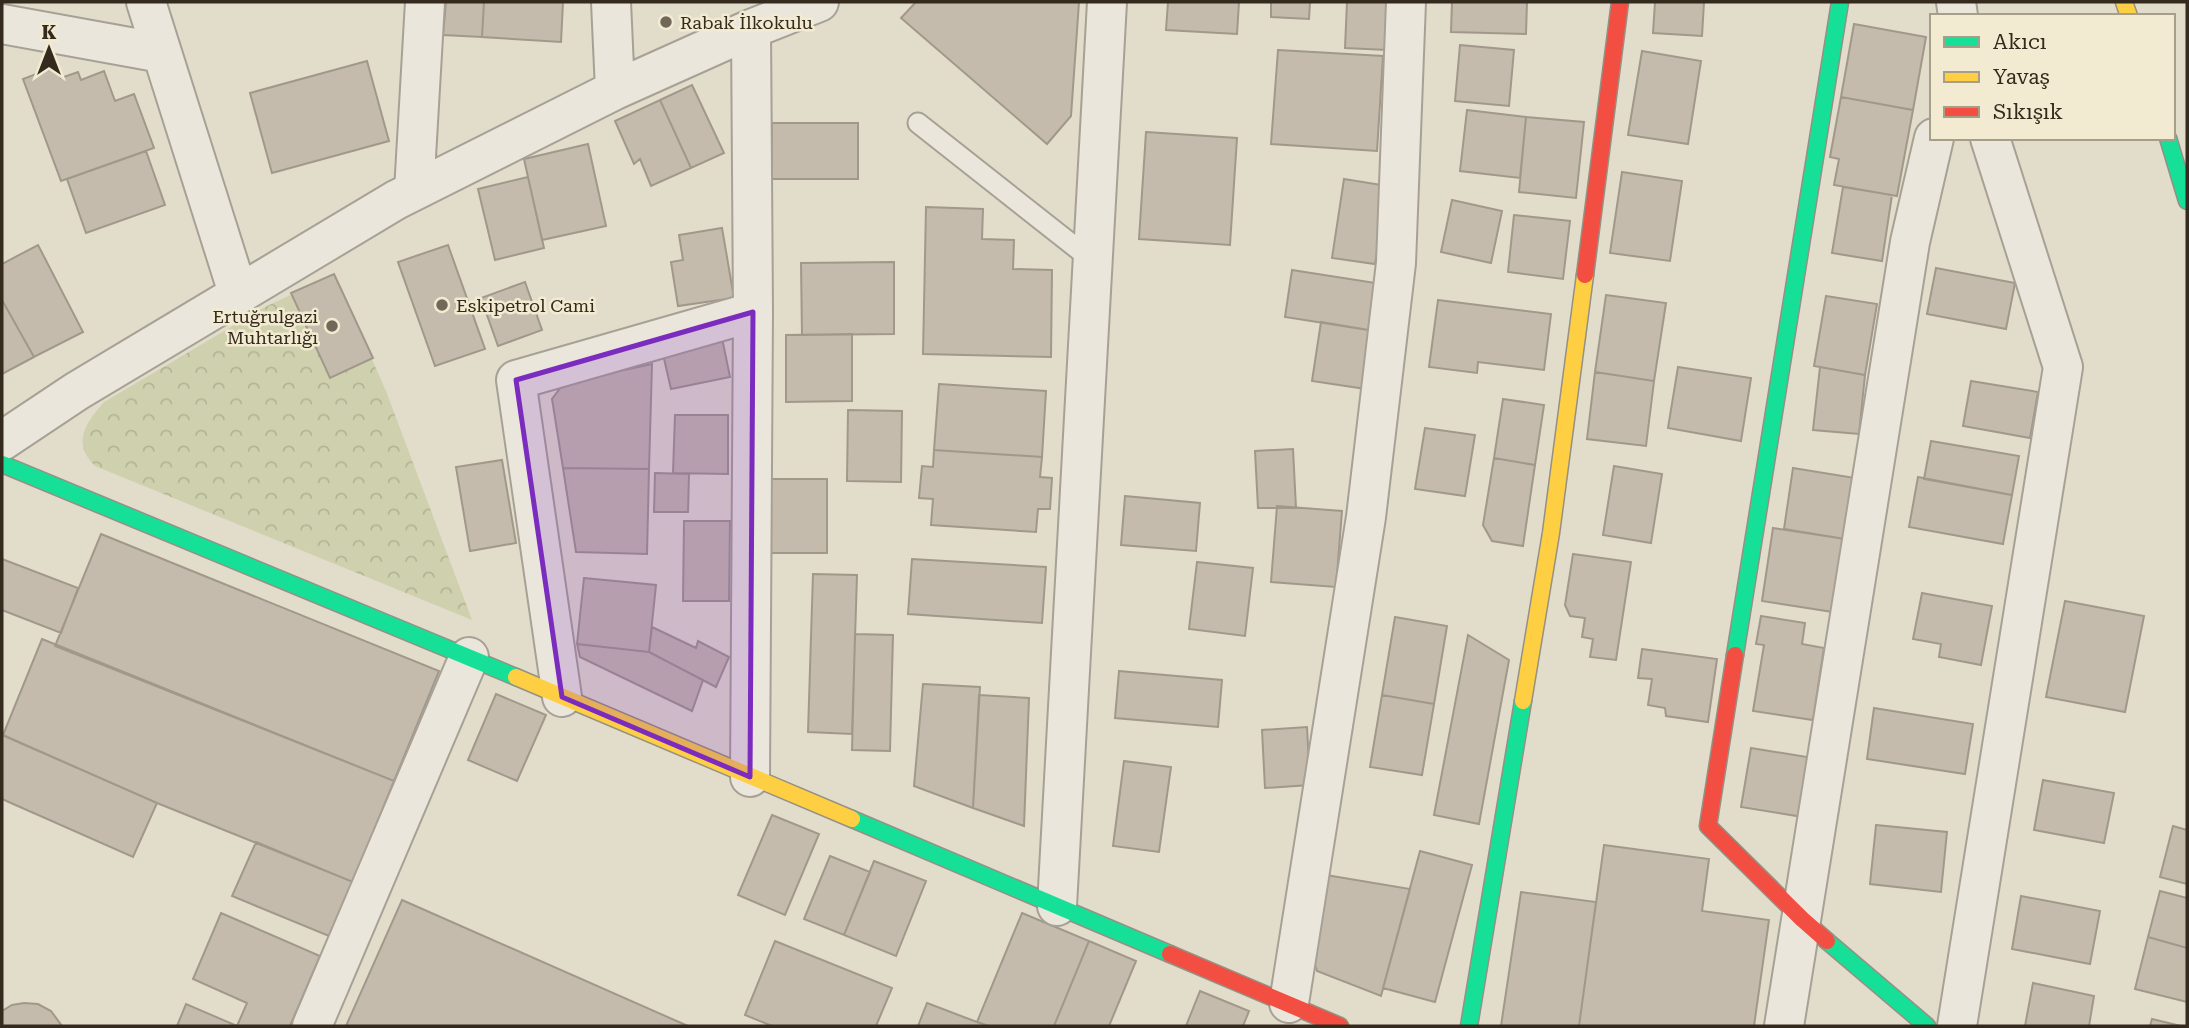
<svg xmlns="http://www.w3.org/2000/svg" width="2189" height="1028" font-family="'Roboto Serif',serif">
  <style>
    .park { fill: url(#park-crowns) }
    .building { fill: #c5bbac; stroke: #a1988b; stroke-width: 2 }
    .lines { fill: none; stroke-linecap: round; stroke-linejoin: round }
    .lane-casing { stroke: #a7a195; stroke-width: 23 }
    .street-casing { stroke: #a7a195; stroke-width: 42 }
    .fast-casing { stroke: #969084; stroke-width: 19 }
    .slow-casing { stroke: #969084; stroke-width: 19 }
    .jam-casing { stroke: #969084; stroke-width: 19 }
    .lane { stroke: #eae6dc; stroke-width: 19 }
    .street { stroke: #eae6dc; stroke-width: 38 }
    .fast { stroke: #16e098; stroke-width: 16 }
    .slow { stroke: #ffcf43; stroke-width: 16 }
    .jam { stroke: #f24e42; stroke-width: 16 }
    .marked { fill: #7b2cbf; fill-opacity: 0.2; stroke: #7b2cbf; stroke-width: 5; stroke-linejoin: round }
    .poi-dot { fill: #71685a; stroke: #f3ebd1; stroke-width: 2.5 }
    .labels { text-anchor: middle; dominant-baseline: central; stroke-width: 5; stroke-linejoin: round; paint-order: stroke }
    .poi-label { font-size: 18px; fill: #342a1d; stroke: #f3ebd1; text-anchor: start }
  </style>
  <defs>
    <pattern id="park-crowns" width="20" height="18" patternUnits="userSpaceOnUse" patternTransform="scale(1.75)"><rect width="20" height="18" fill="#cfd1ae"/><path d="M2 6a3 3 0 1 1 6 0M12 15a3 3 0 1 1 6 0" fill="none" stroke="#b2b495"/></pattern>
  </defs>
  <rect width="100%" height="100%" fill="#e2dccb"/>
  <!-- park -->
  <path class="park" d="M334,274L386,391L472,620L95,466C71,442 86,423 104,402L263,308Z"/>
  <!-- building -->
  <path class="building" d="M446,2H484L482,37L443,35Z
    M484,2H563L561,42L482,37Z
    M916,2H1079L1071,116L1047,144L901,18Z
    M1168,2H1239L1237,34L1166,30Z
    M1271,2H1310L1309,19L1271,17Z
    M1347,2H1390L1387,50L1345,48Z
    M1452,2H1527L1526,34L1451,32Z
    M1655,2H1704L1702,36L1653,33Z
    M1854,24L1926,37L1913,110L1841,97Z
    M1460,45L1514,50L1509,106L1455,101Z
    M1278,50L1383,56L1377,151L1271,144Z
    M1642,51L1701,61L1688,144L1628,135Z
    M367,61L389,141L272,173L250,93Z
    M57,66L61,78L78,72L81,80L104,71L115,101L134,94L154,148L61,181L23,79Z
    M692,85L724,153L691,168L660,100Z
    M1841,97L1913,110L1897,196L1834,185L1839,159L1830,157Z
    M660,100L691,168L651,186L640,159L634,164L615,121Z
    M1467,110L1526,117L1520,178L1460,171Z
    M1526,117L1584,122L1576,198L1519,192Z
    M772,123H858V179H772Z
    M1146,132L1237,138L1230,245L1139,239Z
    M588,144L606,226L542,240L524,159Z
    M146,151L165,205L86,233L67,179Z
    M1622,172L1682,181L1670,261L1610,253Z
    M528,177L544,248L495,260L478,189Z
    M1344,179L1388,186L1375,264L1332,258Z
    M1843,187L1892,195L1882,261L1832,253Z
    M1452,200L1502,211L1491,263L1441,252Z
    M926,207L983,209L982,239L1014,240L1013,269L1052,270L1051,357L923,354Z
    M1514,215L1570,221L1563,279L1508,272Z
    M722,228L734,298L678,306L671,262L683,260L679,235Z
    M38,245L83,332L34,357L2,300V264Z
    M448,245L485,349L435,366L398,262Z
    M894,262V334L802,335L801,263Z
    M1936,268L2015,283L2006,329L1927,314Z
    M1292,270L1382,284L1375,331L1285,317Z
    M334,274L373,358L330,378L291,293Z
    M525,282L542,330L498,346L481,298Z
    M1606,295L1666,303L1654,381L1595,372Z
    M1826,296L1877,304L1865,375L1814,366Z
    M2,300L34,357L2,374Z
    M1438,300L1551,314L1544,370L1478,362L1477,373L1429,367Z
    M1321,322L1375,331L1366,389L1312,381Z
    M852,334V401L786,402V335Z
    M722,338L730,377L671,389L662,350Z
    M652,364L649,469L563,468L552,399L564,383Z
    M1678,367L1751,378L1741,441L1668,428Z
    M1820,367L1865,375L1859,434L1813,430Z
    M1595,372L1654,381L1646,446L1587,439Z
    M1971,381L2038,392L2030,438L1963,426Z
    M939,384L1046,391L1042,457L934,450Z
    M1503,399L1544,405L1535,465L1494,458Z
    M848,410L902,411L901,482L847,481Z
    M675,415H728V474L673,473Z
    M1425,428L1475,435L1465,496L1415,489Z
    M1931,441L2019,456L2012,495L1924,479Z
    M1293,449L1296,508H1258L1255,451Z
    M934,450L1042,457L1040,477L1052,478L1050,509H1038L1036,532L931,525L933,499L919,498L922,466L933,467Z
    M1494,458L1535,465L1523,546L1492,541L1483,525Z
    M502,460L516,543L470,551L456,467Z
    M1614,466L1662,474L1651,543L1603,535Z
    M563,468L649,469L647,554L576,552Z
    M1793,468L1855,478L1845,539L1784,529Z
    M655,473L689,474L688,512H654Z
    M1918,477L2012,495L2003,544L1909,527Z
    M771,479H827V553H771Z
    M1125,496L1200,503L1196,551L1121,545Z
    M1277,506L1342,511L1336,587L1271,582Z
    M684,521H730L729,601H683Z
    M1773,528L1845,539L1833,612L1762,601Z
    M101,534L439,671L394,781L55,646Z
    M1573,554L1631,562L1616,660L1590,657L1593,639L1582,637L1585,618L1570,616L1565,605Z
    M2,559L78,588L61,633L2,610Z
    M912,559L1046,567L1042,623L908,614Z
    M1197,562L1253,568L1245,636L1189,629Z
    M813,574L857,575L852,734L808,732Z
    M584,578L656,585L649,652L577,644Z
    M1922,593L1992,606L1981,665L1939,657L1941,644L1913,639Z
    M2065,601L2144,616L2125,712L2046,697Z
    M1761,616L1805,623L1802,644L1824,648L1813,720L1753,711L1764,645L1756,644Z
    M1395,617L1447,626L1434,704L1382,695Z
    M652,627L696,648L698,641L729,657L716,687L649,652Z
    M855,634L893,635L890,751L852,750Z
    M1468,635L1509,660L1479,824L1434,815Z
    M42,639L394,781L353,882L157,803L3,735Z
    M577,644L649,652L703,680L692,711L580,657Z
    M1642,649L1717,659L1708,722L1666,716L1665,708L1648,705L1652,679L1638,678Z
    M1119,671L1222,680L1218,727L1115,718Z
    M923,684L980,687L973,808L914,786Z
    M496,694L546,715L517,781L468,760Z
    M979,695L1029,698L1024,826L973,808Z
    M1382,695L1434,704L1422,775L1370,767Z
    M1874,708L1973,724L1965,774L1867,759Z
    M1307,727L1310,785L1265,788L1262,730Z
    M2,735L157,803L133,857L2,799Z
    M1751,748L1813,758L1803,817L1741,807Z
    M1124,761L1171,767L1159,852L1113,846Z
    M2043,780L2114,793L2104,843L2034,830Z
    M772,815L819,834L785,915L738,895Z
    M1876,825L1947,832L1941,892L1870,884Z
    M2173,826L2187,830V884L2160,877Z
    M256,842L353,882L329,936L232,896Z
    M1604,845L1709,859L1702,911L1769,920L1754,1026H1579Z
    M1420,851L1472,865L1435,1002L1383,988Z
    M830,856L870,872L844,935L804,919Z
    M874,861L926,881L896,956L844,935Z
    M1326,875L1410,889L1381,996L1317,971L1311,953Z
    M2160,891L2187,898V948L2148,937Z
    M1521,892L1596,902L1579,1026H1501Z
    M2021,896L2100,911L2090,964L2012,949Z
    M402,900L688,1026H346Z
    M221,913L320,956L290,1026H177L186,1004L237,1026L247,1003L193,979Z
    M1022,913L1089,941L1054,1026H989L977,1022Z
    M2148,937L2187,948V1002L2135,989Z
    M775,941L892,988L876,1026H772L745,1015Z
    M1089,941L1136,961L1109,1026H1054Z
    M2033,983L2094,996L2089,1026H2025Z
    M1200,991L1249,1011L1243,1026H1186Z
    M24,1003L38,1004L51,1011L62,1026H2V1011L12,1005Z
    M927,1003L977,1022L989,1026H918Z
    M2152,1019L2181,1026H2150Z"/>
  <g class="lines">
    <!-- lane casing -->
    <g class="lane-casing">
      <path id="lane" d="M918,123L1093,261"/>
    </g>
    <!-- street casing -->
    <g class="street-casing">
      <path id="street" d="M146,2L238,293
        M611,2L615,90
        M1956,2L1958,16
        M2,24L162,53
        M414,191L425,2
        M2,441L77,391L396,200L615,90L751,29L819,2
        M562,697L516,380L753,312
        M750,777L753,312L751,29
        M1057,906L1107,2
        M1289,1003L1366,517L1396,263L1406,2
        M312,1026L469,657
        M1784,1026L1910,242L1934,138
        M1957,1026L2063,367L1990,138"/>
    </g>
    <!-- fast casing -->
    <g class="fast-casing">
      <path id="fast" d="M2168,138L2187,201
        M2,464L516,677
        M1735,655L1840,2
        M852,819L1170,954
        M1827,941L1927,1026
        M1469,1026L1523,701"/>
    </g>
    <!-- slow casing -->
    <g class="slow-casing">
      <path id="slow" d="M2124,2L2129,16
        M516,677L852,819
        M1523,701L1551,533L1585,275"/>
    </g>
    <!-- jam casing -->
    <g class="jam-casing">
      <path id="jam" d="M1585,275L1620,2
        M1735,655L1708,826L1802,919L1827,941
        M1170,954L1340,1026"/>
    </g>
    <!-- lane -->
    <use href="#lane" class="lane"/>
    <!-- street -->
    <use href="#street" class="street"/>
    <!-- fast -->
    <use href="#fast" class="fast"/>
    <!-- slow -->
    <use href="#slow" class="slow"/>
    <!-- jam -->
    <use href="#jam" class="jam"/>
  </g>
  <!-- marked area -->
  <path class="marked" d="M753,312L750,777L562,697L516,380Z"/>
  <!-- markers -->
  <g class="poi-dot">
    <circle cx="666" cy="22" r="7"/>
    <circle cx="442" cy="305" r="7"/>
    <circle cx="332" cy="326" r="7"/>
  </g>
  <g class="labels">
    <!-- poi labels -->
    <g class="poi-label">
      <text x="680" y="22">Rabak İlkokulu</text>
      <text x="456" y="305">Eskipetrol Cami</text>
      <text x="318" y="316" text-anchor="end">Ertuğrulgazi<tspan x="318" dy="21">Muhtarlığı</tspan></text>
    </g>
  </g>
  <!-- border -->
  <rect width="2189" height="1028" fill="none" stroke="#342a1d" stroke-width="7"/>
  <!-- legend -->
  <rect x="1930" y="14" width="245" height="126" fill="#f3ebd1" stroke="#a79e89" stroke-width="2"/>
  <rect x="1944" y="37" width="35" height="10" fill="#16e098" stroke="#a79e89" stroke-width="2"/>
  <text x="1993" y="49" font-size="21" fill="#342a1d">Akıcı</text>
  <rect x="1944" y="72" width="35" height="10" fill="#ffcf43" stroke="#a79e89" stroke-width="2"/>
  <text x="1993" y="84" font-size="21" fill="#342a1d">Yavaş</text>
  <rect x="1944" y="107" width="35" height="10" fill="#f24e42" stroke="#a79e89" stroke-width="2"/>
  <text x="1993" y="119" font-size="21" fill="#342a1d">Sıkışık</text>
  <!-- north arrow -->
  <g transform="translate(49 49)" stroke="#f3ebd1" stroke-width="5" paint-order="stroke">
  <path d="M0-5L12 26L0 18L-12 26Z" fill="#342a1d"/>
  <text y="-10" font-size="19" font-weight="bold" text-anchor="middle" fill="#342a1d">K</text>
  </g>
</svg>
